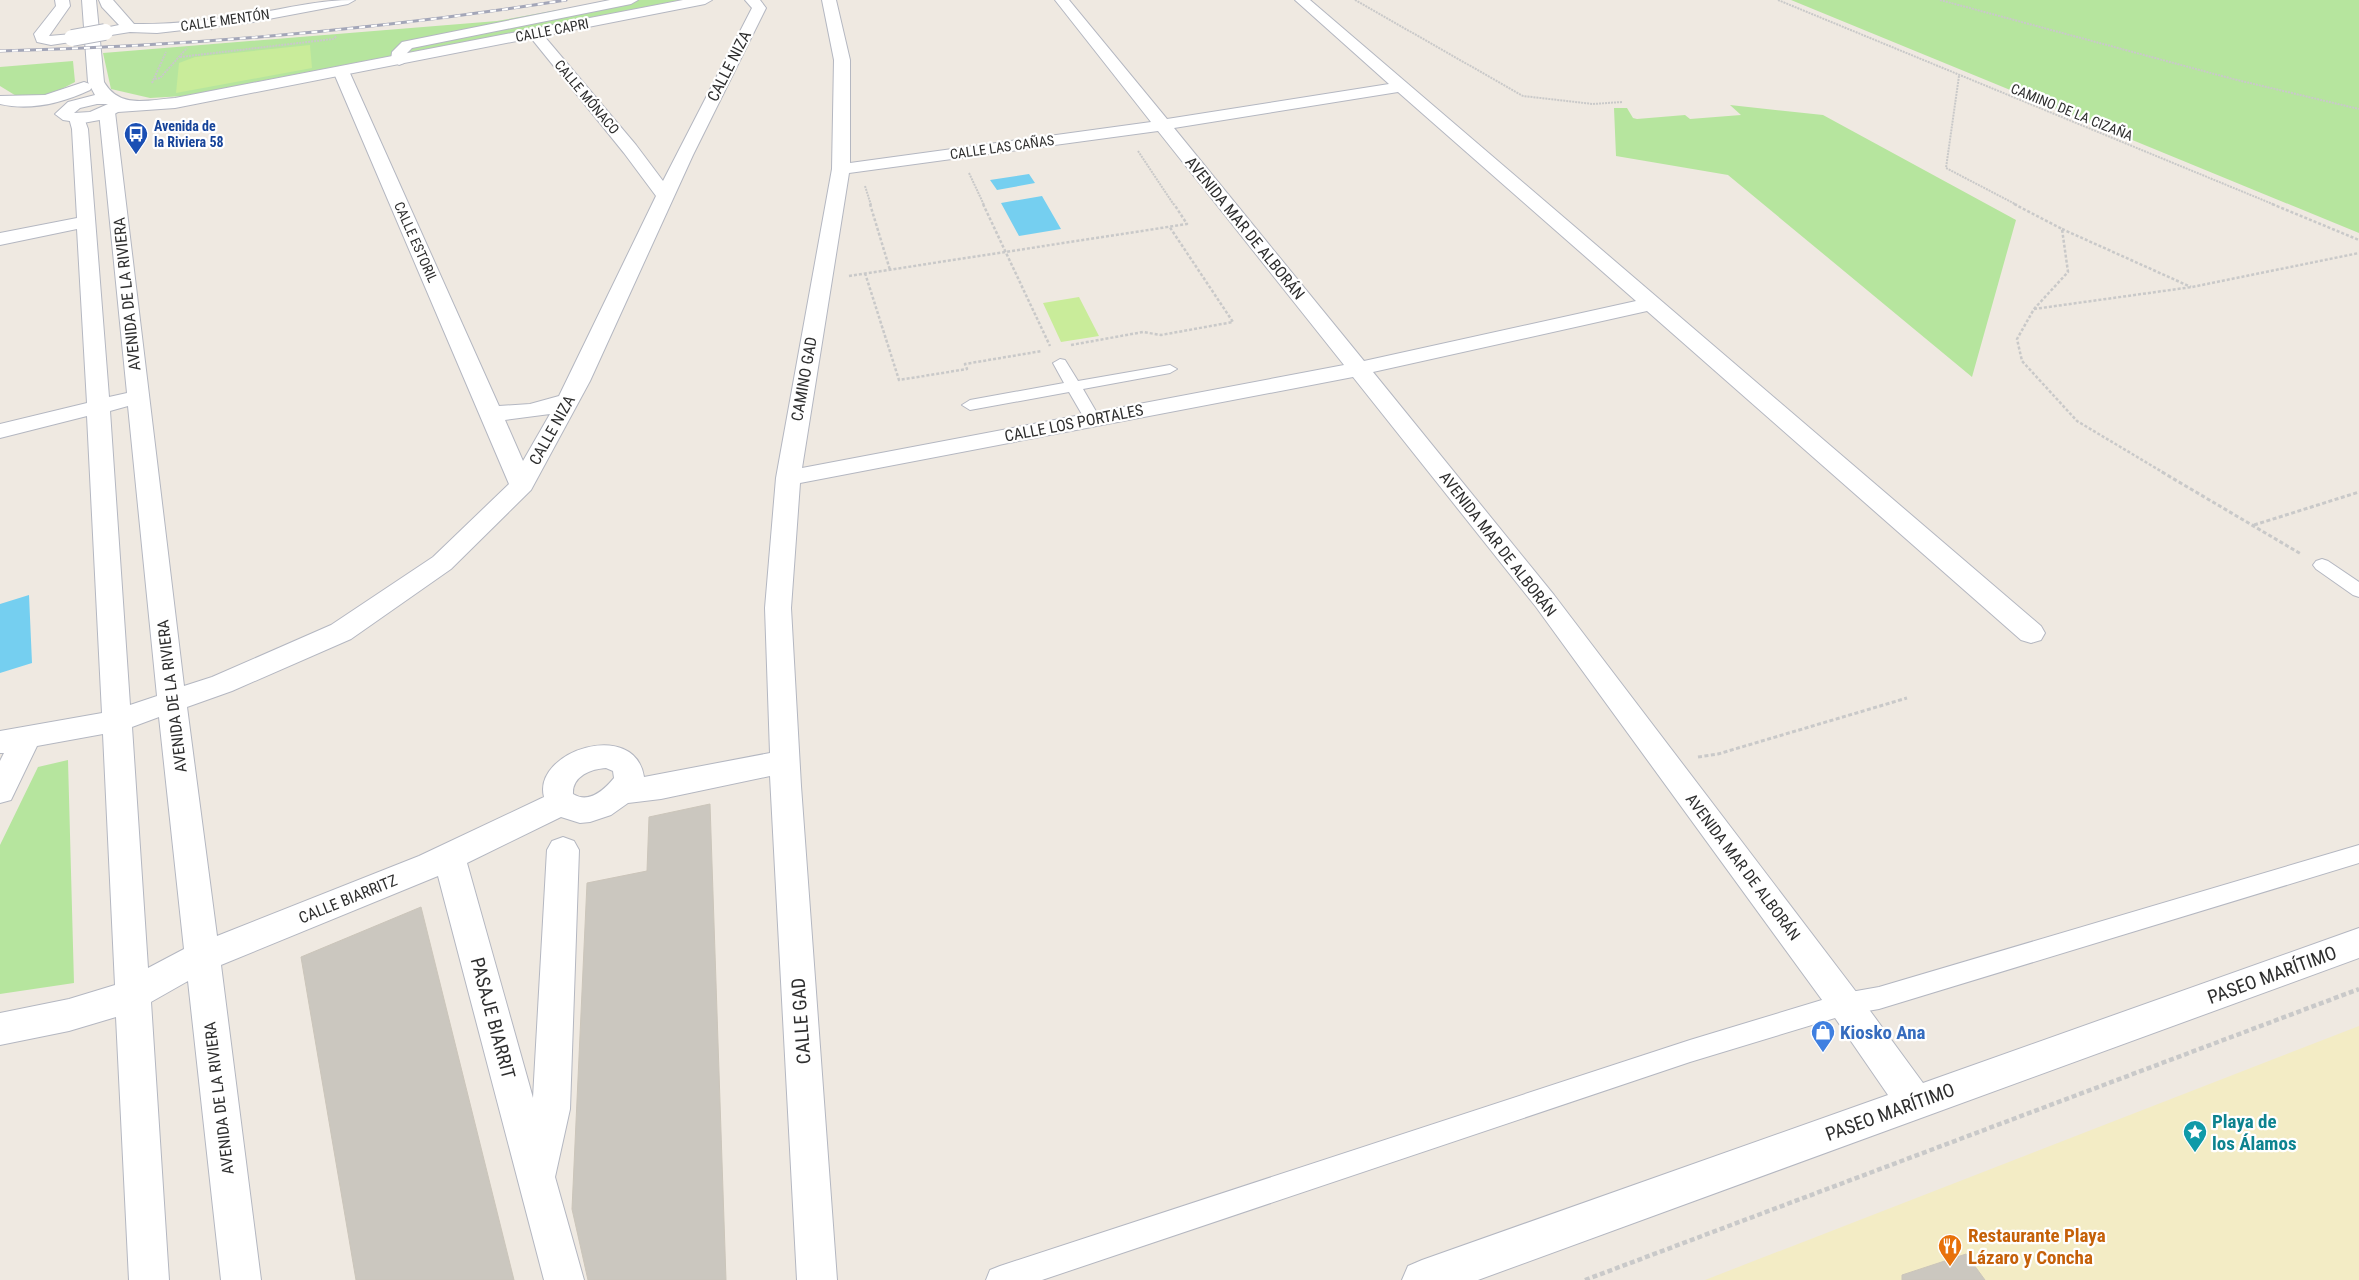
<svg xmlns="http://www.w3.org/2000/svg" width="2359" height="1280" font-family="'Roboto Condensed',sans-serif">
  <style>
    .green { fill: #b6e59e }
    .sand { fill: #f3ecc5 }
    .pitch { fill: #c9ec9a }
    .water { fill: #75cff0 }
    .building { fill: #cbc7bf; stroke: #cbc5ba }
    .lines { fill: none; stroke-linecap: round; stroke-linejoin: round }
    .lane-casing { stroke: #b4b7c1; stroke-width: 2 }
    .street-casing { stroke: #b4b7c1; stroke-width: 2 }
    .secondary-casing { stroke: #b4b7c1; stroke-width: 2 }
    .path-far3 { stroke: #c9c9c9; stroke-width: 2; stroke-dasharray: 2 1; stroke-linecap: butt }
    .path-far2 { stroke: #c9c9c9; stroke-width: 2.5; stroke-dasharray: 3 2; stroke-linecap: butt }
    .path-far1 { stroke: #c9c9c9; stroke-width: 3; stroke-dasharray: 4 2.5; stroke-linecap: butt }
    .path { stroke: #c9c9c9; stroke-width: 4.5; stroke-dasharray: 5 3; stroke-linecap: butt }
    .lane { fill: #fff; fill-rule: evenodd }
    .street { fill: #fff; fill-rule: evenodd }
    .secondary { fill: #fff; fill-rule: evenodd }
    .rail-casing { stroke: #a3a6b8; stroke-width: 3 }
    .rail { stroke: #fff; stroke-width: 2; stroke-dasharray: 6; stroke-linecap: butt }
    .street-bridge-casing { stroke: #b4b7c1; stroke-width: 18; stroke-linecap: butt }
    .path-bridge { stroke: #c9c9c9; stroke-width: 2; stroke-dasharray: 2 1; stroke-linecap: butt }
    .street-bridge { stroke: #fff; stroke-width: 16 }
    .labels { text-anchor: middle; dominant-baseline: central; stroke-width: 4.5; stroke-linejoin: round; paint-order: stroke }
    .far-street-label { font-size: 14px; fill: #2e2e2e; stroke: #fff }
    .far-transit-label { font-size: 14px; font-weight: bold; fill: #164399; stroke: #fff; text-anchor: start }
    .street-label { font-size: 16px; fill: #2e2e2e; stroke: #fff }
    .near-street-label { font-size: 19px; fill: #2e2e2e; stroke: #fff }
    .near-shop-label { font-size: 19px; font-weight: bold; fill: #366cbe; stroke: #fff; text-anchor: start }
    .near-culture-label { font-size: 19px; font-weight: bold; fill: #0d838f; stroke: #fff; text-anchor: start }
    .near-food-label { font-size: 19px; font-weight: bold; fill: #c56008; stroke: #fff; text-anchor: start }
  </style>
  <rect width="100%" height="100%" fill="#efe9e1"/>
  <!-- green -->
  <path class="green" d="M612,0H681L183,96L150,98L111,89L103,53L497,21Z
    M1791,0H2359V233Z
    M73,61L75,82L50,95L37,97H18L0,86V67Z
    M1730,105L1823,115L2016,220L1972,377L1728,175L1616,156L1614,108H1627L1633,118L1637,119L1685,115L1690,119L1741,115Z
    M68,760L74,983L0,994V845L38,767Z"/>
  <!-- sand -->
  <path class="sand" d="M2359,1026V1280H1705Z"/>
  <!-- pitch -->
  <path class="pitch" d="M310,45L312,68L176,93L179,63L195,57Z
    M1079,297L1099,336L1061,342L1043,303Z"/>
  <!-- water -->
  <path class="water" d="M1029,174L1035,183L997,190L990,180Z
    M1042,196L1061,229L1019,236L1001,203Z
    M29,595L32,663L0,673V604Z"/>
  <!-- building -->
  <path class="building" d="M710,804L726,1280H588L572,1209L587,883L647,871L649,817Z
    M421,907L514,1280H356L301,957Z
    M1966,1254L1985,1280H1902V1275Z"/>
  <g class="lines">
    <!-- lane casing -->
    <g class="lane-casing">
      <path id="lane" d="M1060,359L1065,360L1078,381L1170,365L1177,369L1170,373L1083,389L1101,420L1099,423H1087L1069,392L970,410L962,405L970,400L1064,383L1053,363Z
        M2322,559L2328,561L2359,582V597L2353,595L2316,569L2313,565L2316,561Z
        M2359,845V863L1879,1009L1845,1015L1690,1062L1042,1280H986L990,1270L1000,1266L1690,1040L1845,993L1879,987Z"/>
    </g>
    <!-- street casing -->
    <g class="street-casing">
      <path id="street" d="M55,0H69L70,6L49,36L72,34L79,38L77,41L51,45L37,42L34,34L56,6Z
        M99,0H113L134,24C173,25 214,19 253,14C288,8 318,0 355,0L348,4L253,22L157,33L130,32L105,36L100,35L98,32L100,29L119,25L102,7Z
        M610,0H638L631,4L412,48L407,53L404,63L399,65L391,60L392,52L402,42Z
        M745,0H760L766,8L693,155L590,381L531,490L451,569L351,639L232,691L187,707L217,936L419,856L544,797C532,751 635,718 644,777L770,753L765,608L776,478L832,169L834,60L822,0H836L850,60V163L1151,122L1055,0H1069L1167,119L1389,84L1295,0H1310L2041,626L2045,633L2041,640L2031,643L2021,640L1647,311L1373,372L1554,595L1857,993L1923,1083L2359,928V958L1478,1280H1402L1408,1266L1422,1260L1888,1095L1833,1015L1536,607L1353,377L800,483L791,608L801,786L837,1280H797L770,776L661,799L628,803L611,815L590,822L580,823L561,817L467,863L533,1098L547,850L552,841L563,837L574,841L579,850L570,1109L555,1177L584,1280H544L438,876L221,965L261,1280H221L188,981L151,1002L169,1280H129L116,1017L69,1031L0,1045V1013L69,999L115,985L103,734L37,746L11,800L0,803V761L4,753H0V731L102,713L87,416L0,438V424L87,403L77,229L0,245V233L77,218L72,129L69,118L71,115H83L88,129L109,397L127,393L99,112L101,109H113L115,112L184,686L212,677L331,625L433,557L509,484L333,71L336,68H346L349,71L499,406L530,404L559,396L656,196L624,153L527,33L529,30H539L636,145L663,181L752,8ZM1398,92L1636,301L1364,361L1174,128ZM1158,131L1344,365L802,468L849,173ZM128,406L157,696L130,705L110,411ZM550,414L523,461L505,420ZM159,717L184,949L148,968L132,727ZM606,768L613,771L614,778C604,790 589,804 573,794C572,776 591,769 606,768Z
        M84,82L90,84L92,87L90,90C62,103 30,111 0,104V96L45,95Z"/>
    </g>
    <!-- secondary casing -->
    <g class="secondary-casing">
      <path id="secondary" d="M82,0H96L104,82C120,109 147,100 175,98L683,0H712L705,4L175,108L118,112L105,119L83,123L63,120L55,114L68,102L95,95L88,82ZM97,104H108L90,112L74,113L80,108Z"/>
    </g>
    <!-- path-far3 -->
    <path class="path-far3" d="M1355,0L1523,96L1593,104L1622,102
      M1778,0L2275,205
      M1940,0L2233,79L2359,109
      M180,57L333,39L337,36
      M1959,76L1946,168L2017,205
      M155,79L160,78L187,48
      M152,83L166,52
      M1138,151L1174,205
      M969,173L984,205
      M865,186L871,205"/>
    <!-- path-far2 -->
    <path class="path-far2" d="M870,204L890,270
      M983,204L1050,346
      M2014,204L2062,229L2068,272L2034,309L2017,339L2022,361L2077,421L2164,473
      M2272,204L2359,240
      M2062,229L2191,287
      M865,273L899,380L967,369L965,364L1042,351
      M849,276L1187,224L1174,204
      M2034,309L2192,287L2359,253
      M1071,345L1143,332L1161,335L1233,322L1169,226"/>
    <!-- path-far1 -->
    <path class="path-far1" d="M2162,472L2301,554
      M2254,525L2359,492
      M1698,757L1718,754L1907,698"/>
    <!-- path -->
    <path class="path" d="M1585,1280L2359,989"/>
    <!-- lane -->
    <use href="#lane" class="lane"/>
    <!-- street -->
    <use href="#street" class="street"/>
    <!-- secondary -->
    <use href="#secondary" class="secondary"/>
    <!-- rail casing -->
    <g class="rail-casing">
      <path id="rail" d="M0,51C190,46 378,30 566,0"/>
    </g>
    <!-- rail -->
    <use href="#rail" class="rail"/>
    <!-- street-bridge casing -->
    <g class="street-bridge-casing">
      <path id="street-bridge" d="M72,38L105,32"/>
    </g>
    <!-- path-bridge -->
    <path class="path-bridge" d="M211,30L212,28"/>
    <!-- street-bridge -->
    <use href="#street-bridge" class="street-bridge"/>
  </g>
  <!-- icons -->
  <defs>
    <g id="bus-pin" transform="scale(1.25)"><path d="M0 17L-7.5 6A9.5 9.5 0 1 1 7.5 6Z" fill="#1a4fb4" stroke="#fff"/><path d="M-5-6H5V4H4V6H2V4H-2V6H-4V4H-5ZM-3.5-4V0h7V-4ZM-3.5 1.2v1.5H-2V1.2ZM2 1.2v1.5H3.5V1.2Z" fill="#fff"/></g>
    <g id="shop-pin" transform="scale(1.25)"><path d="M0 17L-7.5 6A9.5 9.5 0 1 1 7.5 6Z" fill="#3f7fe0" stroke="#fff"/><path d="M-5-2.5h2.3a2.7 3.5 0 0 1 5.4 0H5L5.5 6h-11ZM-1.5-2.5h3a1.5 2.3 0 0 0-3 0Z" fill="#fff"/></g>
    <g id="sight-pin" transform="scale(1.25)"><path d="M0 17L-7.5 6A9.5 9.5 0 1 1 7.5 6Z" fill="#0f9aa8" stroke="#fff"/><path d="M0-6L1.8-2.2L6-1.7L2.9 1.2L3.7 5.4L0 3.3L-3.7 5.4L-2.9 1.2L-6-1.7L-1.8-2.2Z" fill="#fff"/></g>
    <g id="restaurant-pin" transform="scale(1.25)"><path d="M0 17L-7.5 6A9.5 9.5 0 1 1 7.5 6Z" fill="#e8710a" stroke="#fff"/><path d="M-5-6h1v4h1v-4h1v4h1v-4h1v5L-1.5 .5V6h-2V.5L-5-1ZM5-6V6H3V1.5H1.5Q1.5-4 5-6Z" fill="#fff"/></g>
  </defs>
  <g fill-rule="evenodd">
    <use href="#bus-pin" x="136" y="134"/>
    <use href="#shop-pin" x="1823" y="1032"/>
    <use href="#sight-pin" x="2195" y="1132"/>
    <use href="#restaurant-pin" x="1950" y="1246"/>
  </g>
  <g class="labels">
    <!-- far-street labels -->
    <g class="far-street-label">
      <text transform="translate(225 20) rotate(-8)">CALLE MENTÓN</text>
      <text transform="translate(552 30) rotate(-11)">CALLE CAPRI</text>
      <text transform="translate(587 97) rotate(50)">CALLE MÓNACO</text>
      <text transform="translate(2072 112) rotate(22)">CAMINO DE LA CIZAÑA</text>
      <text transform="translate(1002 147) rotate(-8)">CALLE LAS CAÑAS</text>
      <text transform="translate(416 242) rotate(66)">CALLE ESTORIL</text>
    </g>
    <!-- far-transit labels -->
    <g class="far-transit-label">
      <text x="154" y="126">Avenida de<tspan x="154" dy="16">la Riviera 58</tspan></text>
    </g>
    <!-- street labels -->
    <g class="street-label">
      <text transform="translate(729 66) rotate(-63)">CALLE NIZA</text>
      <text transform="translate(1245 228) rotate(51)">AVENIDA MAR DE ALBORÁN</text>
      <text transform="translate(127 294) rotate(-96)">AVENIDA DE LA RIVIERA</text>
      <text transform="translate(804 379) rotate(-80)">CAMINO GAD</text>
      <text transform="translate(1074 423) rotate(-11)">CALLE LOS PORTALES</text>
      <text transform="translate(552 430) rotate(-61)">CALLE NIZA</text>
      <text transform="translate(1498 544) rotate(52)">AVENIDA MAR DE ALBORÁN</text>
      <text transform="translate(172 696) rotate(-97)">AVENIDA DE LA RIVIERA</text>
      <text transform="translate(1743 867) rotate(53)">AVENIDA MAR DE ALBORÁN</text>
      <text transform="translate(348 899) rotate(-22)">CALLE BIARRITZ</text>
      <text transform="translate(219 1098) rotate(-97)">AVENIDA DE LA RIVIERA</text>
    </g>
    <!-- near-street labels -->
    <g class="near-street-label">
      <text transform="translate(2272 975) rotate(-20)">PASEO MARÍTIMO</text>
      <text transform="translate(493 1018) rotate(75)">PASAJE BIARRIT</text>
      <text transform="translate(801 1021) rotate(-94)">CALLE GAD</text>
      <text transform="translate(1890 1112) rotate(-20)">PASEO MARÍTIMO</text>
    </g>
    <!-- near-shop labels -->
    <g class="near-shop-label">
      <text x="1840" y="1032">Kiosko Ana</text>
    </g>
    <!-- near-culture labels -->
    <g class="near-culture-label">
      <text x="2212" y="1121">Playa de<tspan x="2212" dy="22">los Álamos</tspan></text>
    </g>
    <!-- near-food labels -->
    <g class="near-food-label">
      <text x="1968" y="1235">Restaurante Playa<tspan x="1968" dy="22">Lázaro y Concha</tspan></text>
    </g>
  </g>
</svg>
